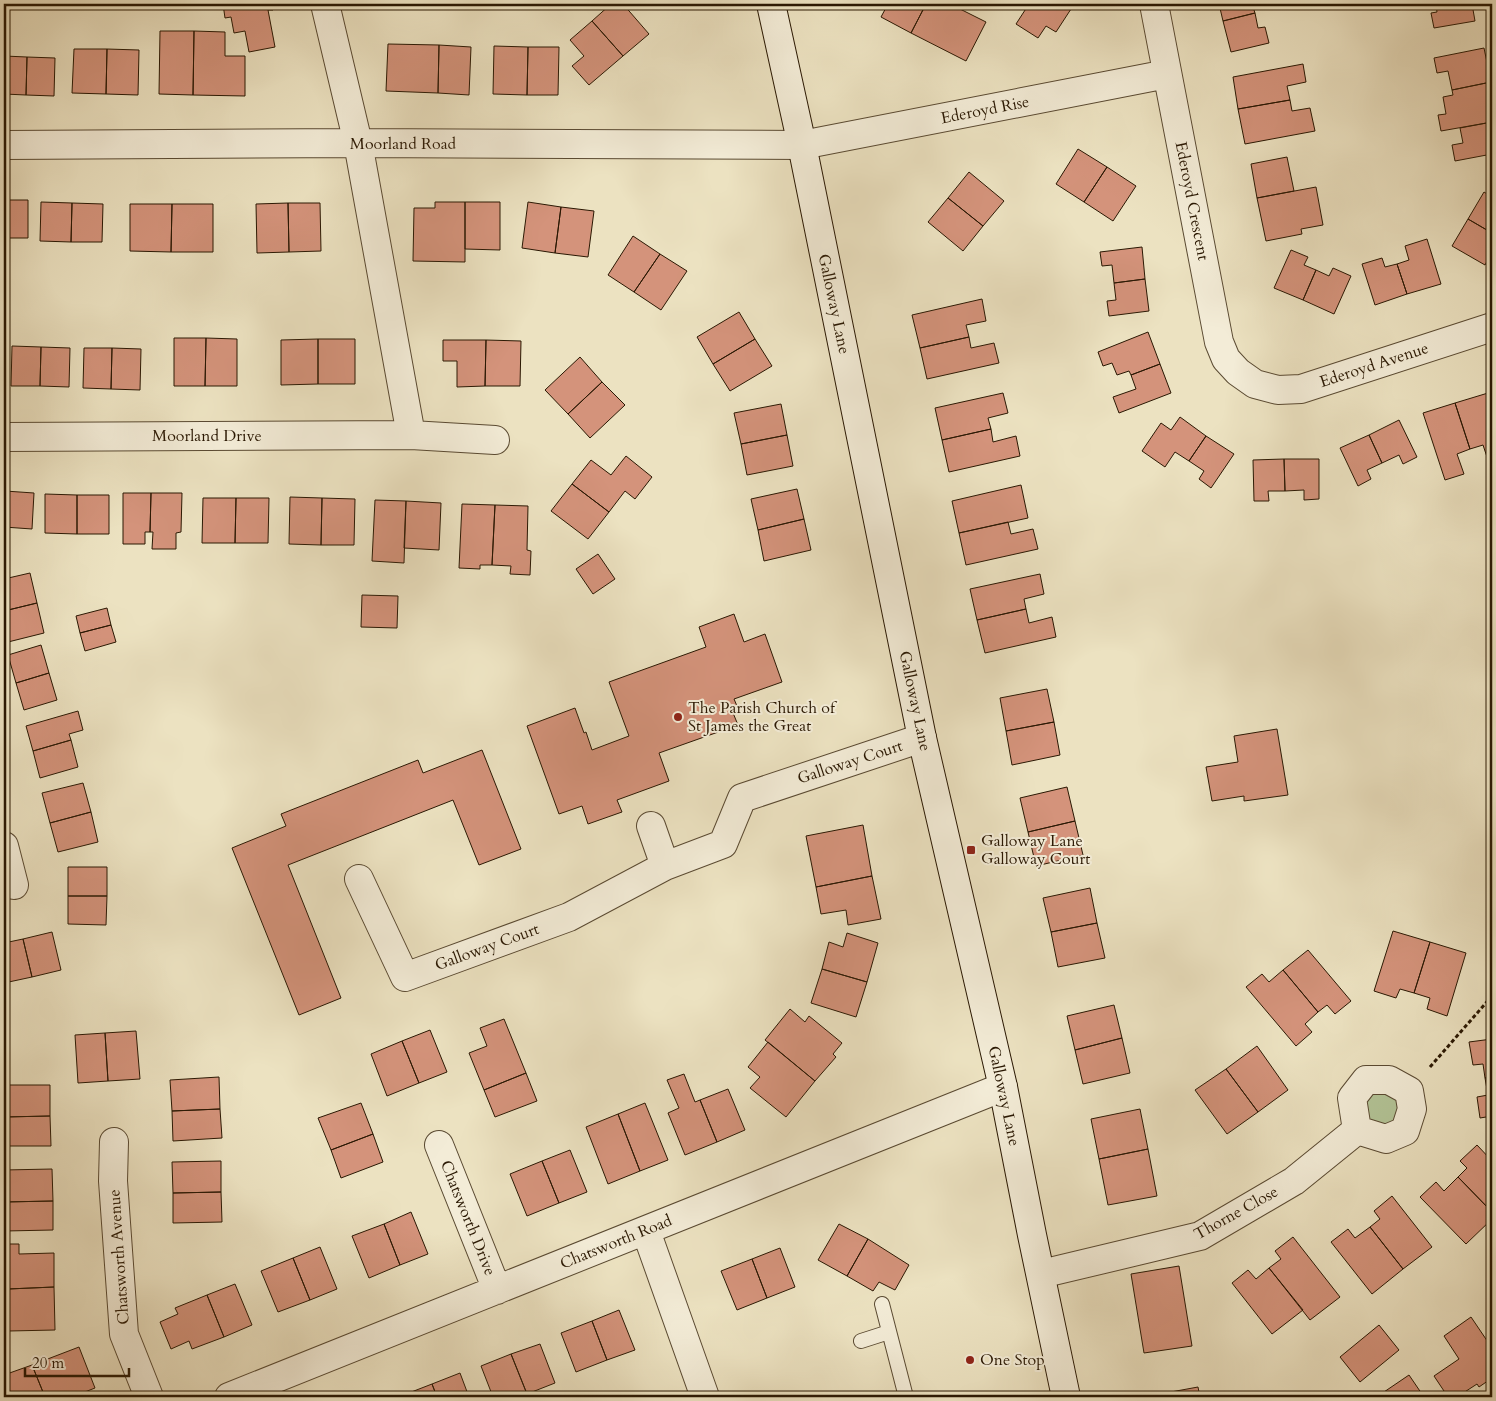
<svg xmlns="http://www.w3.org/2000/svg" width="1496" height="1401" font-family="Cardo,serif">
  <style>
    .green { fill: #b3c497; stroke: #6e6e4d }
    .building { fill: #d4937b; stroke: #2a1803 }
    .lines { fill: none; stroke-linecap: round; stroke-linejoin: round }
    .service-casing { stroke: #5a4a32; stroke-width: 16 }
    .minor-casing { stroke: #5a4a32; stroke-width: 30 }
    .secondary-casing { stroke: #2a1803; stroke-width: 30 }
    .path { stroke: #2a1803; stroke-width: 3; stroke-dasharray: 4 2.5; stroke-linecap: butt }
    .service { stroke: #f3ecd7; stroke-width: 14 }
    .minor { stroke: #f3ecd7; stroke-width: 28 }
    .secondary { stroke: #f3ecd7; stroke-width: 28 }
    .poi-dot { fill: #8f2418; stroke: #f3ecd7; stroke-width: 2 }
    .labels { text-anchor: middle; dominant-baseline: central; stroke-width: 4; stroke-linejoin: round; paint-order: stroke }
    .street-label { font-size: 16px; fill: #2a1803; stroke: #f3ecd7 }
    .poi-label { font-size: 16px; fill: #2a1803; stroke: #f3ecd7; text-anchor: start }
  </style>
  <rect width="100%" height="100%" fill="#ece2c1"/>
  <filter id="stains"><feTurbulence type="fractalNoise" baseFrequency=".004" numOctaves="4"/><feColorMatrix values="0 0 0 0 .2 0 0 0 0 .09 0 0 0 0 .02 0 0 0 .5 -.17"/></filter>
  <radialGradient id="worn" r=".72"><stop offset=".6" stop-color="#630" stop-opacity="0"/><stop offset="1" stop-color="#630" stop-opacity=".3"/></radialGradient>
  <!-- green -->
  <path class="green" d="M1366,1080L1409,1091L1405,1131L1357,1130Z"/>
  <!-- building -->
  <path class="building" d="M223,4H272L273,10H268L275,47L249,52L245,31L234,33L231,17L225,18Z
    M611,4H623L649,34L623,56L592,21Z
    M888,4H926L911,33L881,17Z
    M926,4H950L986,22L966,61L911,33Z
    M1029,4H1063L1071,9L1056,32L1046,26L1038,38L1016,24Z
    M1063,4H1074L1071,9Z
    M1219,4H1252L1255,13L1223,21Z
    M1436,4H1472L1475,21L1434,28L1431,13L1437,12Z
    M1255,13L1258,28L1265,27L1269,43L1231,52L1223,21Z
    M592,21L623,56L589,85L572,66L584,56L570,40Z
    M160,31H194L193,95L159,94Z
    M194,31L225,32V56H245V96L193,95Z
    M388,44L439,45L438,93L386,91Z
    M439,45L471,47L469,95L438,93Z
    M494,46L528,47L527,95L493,94Z
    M528,47H559L558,95H527Z
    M1484,48L1491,82L1452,90L1448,71L1437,73L1434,58Z
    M74,49H107L106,94L72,93Z
    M107,49L139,50L138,95L106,94Z
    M4,56L27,57L26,95L4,94Z
    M27,57L55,58L54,96L26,95Z
    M1303,64L1306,82L1287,86L1290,100L1238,109L1233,77Z
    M1491,82L1492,90V122L1441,131L1438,115L1446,114L1443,97L1453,95L1452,90Z
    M1290,100L1292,111L1310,108L1315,131L1245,144L1238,109Z
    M1492,122V154L1455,161L1452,145L1463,143L1460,128Z
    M1078,149L1107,167L1084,202L1056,184Z
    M1287,157L1294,191L1257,198L1251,164Z
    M1107,167L1136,186L1113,221L1084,202Z
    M969,172L1004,201L983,226L948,198Z
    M1316,187L1323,225L1301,229L1302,234L1266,241L1257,198Z
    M1484,192L1492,197V233L1468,219Z
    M948,198L983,226L963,251L928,222Z
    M4,200H28V238H4Z
    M41,202L72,203L71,242L40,241Z
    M435,202H465V262L413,261L414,208H435Z
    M465,202H500V250L465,249Z
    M528,202L561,207L555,253L522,248Z
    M72,203L103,204L102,242H71Z
    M288,203L289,252L257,253L256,204Z
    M288,203H320L321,251L289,252Z
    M130,204H172L171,252L130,251Z
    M172,204H213V252H171Z
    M561,207L594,211L588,257L555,253Z
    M1468,219L1492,233V252L1485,265L1452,246Z
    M633,236L660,254L634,292L608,275Z
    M1427,239L1441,284L1407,294L1397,264L1409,260L1405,246Z
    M1142,247L1145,279L1114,283L1112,265L1102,266L1100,252Z
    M1291,250L1308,257L1304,265L1316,270L1303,300L1274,288Z
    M660,254L687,271L661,310L634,292Z
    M1382,258L1385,267L1397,264L1407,294L1375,305L1362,264Z
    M1333,268L1351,276L1334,314L1303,300L1316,270L1329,276Z
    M1145,279L1149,311L1109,316L1107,301L1116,300L1114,283Z
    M982,299L986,321L966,325L969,337L920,348L912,315Z
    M739,312L755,339L713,364L697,337Z
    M1148,332L1160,364L1131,375L1129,371L1117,375L1112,363L1103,366L1098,352Z
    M969,337L971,348L994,343L999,363L927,379L920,348Z
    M174,338H206L205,386H174Z
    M206,338L237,339V386H205Z
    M318,339V384L281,385V340Z
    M318,339H355V384H318Z
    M755,339L772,366L730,391L713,364Z
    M443,340H486L485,386L457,387V361H443Z
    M486,340L521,341L520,386H485Z
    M12,346L41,347L40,386H11Z
    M41,347L70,348L69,387L40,386Z
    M84,348H112L111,389L83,388Z
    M112,348L141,349L140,390L111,389Z
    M580,357L602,382L568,414L545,390Z
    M1160,364L1171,393L1119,413L1113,397L1136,389L1131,375Z
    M602,382L625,405L590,438L568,414Z
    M1003,393L1008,413L988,418L991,429L942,440L935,408Z
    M1488,393L1492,408V465L1490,466L1483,445L1470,449L1455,403Z
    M1455,403L1470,449L1457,454L1464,474L1445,480L1423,413Z
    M781,404L787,435L741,444L734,413Z
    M1180,417L1206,436L1189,461L1175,452L1165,467L1142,451L1161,423L1171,430Z
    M1399,420L1417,457L1403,464L1399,455L1382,463L1369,435Z
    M991,429L993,442L1016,436L1020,456L949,472L942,440Z
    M787,435L793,466L747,475L741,444Z
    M1369,435L1382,463L1367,470L1371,479L1358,486L1340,448Z
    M1206,436L1234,454L1211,488L1199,479L1204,471L1189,461Z
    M626,456L652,477L635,499L625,491L609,512L572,484L591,460L611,475Z
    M1284,459L1285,491H1268L1269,501H1254L1253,460Z
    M1284,459H1319V499L1304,500V490L1285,491Z
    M572,484L609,512L588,539L551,511Z
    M1021,485L1028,518L959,533L952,501Z
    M797,489L804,519L758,530L751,499Z
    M5,491L34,493L32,529L4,527Z
    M123,493H151L150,532H145V544H123Z
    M151,493H182L181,532L176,533V549H152L153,532H150Z
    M45,494L77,495V534L45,533Z
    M77,495H109V534H77Z
    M290,497L322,498L321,545L289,544Z
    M203,498H236L235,543H202Z
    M236,498H269L268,543H235Z
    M322,498L355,499L354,545H321Z
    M375,500L406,501L404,563L372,561Z
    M406,501L441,503L439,550L404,548Z
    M462,504L495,505L492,565H480V569L459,568Z
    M495,505L528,506L527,550L531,551L530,575L510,574L511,566L492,565Z
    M804,519L811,550L764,561L758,530Z
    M1008,522L1011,534L1033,529L1038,549L966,565L959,533Z
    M598,554L615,579L593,594L576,569Z
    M30,573L37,603L4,611V579Z
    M1040,574L1044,594L1024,599L1026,609L977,620L970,589Z
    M362,595L398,596L397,628L361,627Z
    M37,603L44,633L4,643V611Z
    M107,608L111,625L80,633L76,616Z
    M1026,609L1029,623L1052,617L1056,637L985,653L977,620Z
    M734,614L744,642L765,634L782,682L734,699L737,706L731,708L738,725L659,753L669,781L617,800L622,812L588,824L582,806L559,814L527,726L575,708L584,733L586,732L592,750L629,736L609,682L706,647L699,627Z
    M111,625L116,642L85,651L80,633Z
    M41,645L49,673L16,683L8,655Z
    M49,673L57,700L24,710L16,683Z
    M1047,689L1054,722L1006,731L1000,698Z
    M78,711L83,730L69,734L71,740L33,751L26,726Z
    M1054,722L1060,755L1012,765L1006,731Z
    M1277,729L1288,795L1244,801V796L1212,801L1206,767L1238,762L1234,736Z
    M71,740L78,767L40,778L33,751Z
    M482,750L521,849L479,865L453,800L288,865L341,998L299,1015L232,848L286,826L281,814L418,760L423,773Z
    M83,783L91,812L50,823L42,793Z
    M1067,787L1075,821L1028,832L1020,798Z
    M91,812L98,842L58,852L50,823Z
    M1075,821L1083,855L1036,866L1028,832Z
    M863,825L872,876L816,887L806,836Z
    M68,867H107V896H68Z
    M872,876L881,919L848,925L846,910L821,914L816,887Z
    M1090,888L1097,923L1051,932L1043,898Z
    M68,896H107L106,925L68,924Z
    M1097,923L1105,958L1058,967L1051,932Z
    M1393,931L1430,942L1414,993L1400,989L1396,998L1374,991Z
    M52,932L61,970L32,977L23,939Z
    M847,933L878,943L867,982L822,969L829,942L843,947Z
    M23,939L32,977L4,983V943Z
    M1430,942L1466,953L1447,1016L1427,1009L1430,998L1414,993Z
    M1308,950L1351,1001L1335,1014L1327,1005L1318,1012L1283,970Z
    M822,969L867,982L856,1017L811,1003Z
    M1283,970L1318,1012L1305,1024L1312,1032L1296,1046L1246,987L1262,974L1269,982Z
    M1114,1005L1122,1038L1075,1050L1067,1016Z
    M790,1009L805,1022L809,1016L842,1043L833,1054L836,1057L815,1081L765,1040Z
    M504,1019L526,1073L484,1090L469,1053L487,1046L480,1028Z
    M430,1030L447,1072L419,1083L402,1041Z
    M136,1031L140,1079L108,1081L105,1033Z
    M105,1033L108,1081L78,1083L75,1035Z
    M1122,1038L1130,1073L1083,1084L1075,1050Z
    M1492,1039V1077L1485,1078L1483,1064L1473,1065L1469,1042Z
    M402,1041L419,1083L387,1096L371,1054Z
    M768,1042L815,1081L786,1117L750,1088L760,1077L748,1067Z
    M1257,1046L1288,1090L1258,1112L1226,1069Z
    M1226,1069L1258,1112L1227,1134L1195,1090Z
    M526,1073L537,1101L495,1117L484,1090Z
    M684,1074L695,1102L700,1100L717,1142L685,1155L668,1113L679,1108L667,1080Z
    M219,1077L220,1109L172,1111L170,1080Z
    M1492,1077V1116L1480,1118L1477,1097L1488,1095L1485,1078Z
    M4,1085H50V1116L4,1117Z
    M728,1089L745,1130L717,1142L700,1100Z
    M361,1103L373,1134L331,1150L318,1118Z
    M645,1103L668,1160L640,1171L618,1114Z
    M220,1109L222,1138L173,1141L172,1111Z
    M1140,1109L1148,1149L1099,1159L1091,1119Z
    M618,1114L640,1171L608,1184L586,1127Z
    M50,1116L51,1146H4V1117Z
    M373,1134L383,1162L341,1178L331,1150Z
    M1477,1145L1492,1161V1212L1458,1177L1467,1168L1460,1161Z
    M1148,1149L1157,1196L1108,1205L1099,1159Z
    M570,1150L587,1192L559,1203L542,1161Z
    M221,1161V1192L173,1193L172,1162Z
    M542,1161L559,1203L527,1216L510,1174Z
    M52,1169L53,1201L4,1202V1170Z
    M1458,1177L1492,1212V1219L1466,1244L1420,1197L1436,1182L1444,1191Z
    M221,1192L222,1222L173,1223V1193Z
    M1392,1196L1432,1247L1403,1269L1370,1227L1380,1219L1374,1211Z
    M53,1201V1230L5,1231L4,1202Z
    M411,1212L428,1254L400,1265L384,1224Z
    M384,1224L400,1265L369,1278L352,1236Z
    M839,1224L868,1239L847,1276L818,1260Z
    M1370,1227L1403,1269L1372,1294L1331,1242L1348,1229L1355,1238Z
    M1293,1237L1340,1297L1310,1320L1269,1268L1281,1259L1275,1251Z
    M868,1239L909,1265L895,1290L879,1282L873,1291L847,1276Z
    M4,1244H19V1254L54,1253V1287L8,1289V1285H4Z
    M320,1247L337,1289L310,1300L293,1258Z
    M780,1248L795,1287L767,1298L752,1259Z
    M293,1258L310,1300L278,1312L261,1271Z
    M752,1259L767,1298L737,1310L721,1271Z
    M1179,1266L1192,1346L1144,1353L1131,1274Z
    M1269,1268L1303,1310L1272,1334L1232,1283L1248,1270L1256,1279Z
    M235,1284L252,1325L224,1337L207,1295Z
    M54,1287L55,1330L9,1331L8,1289Z
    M207,1295L224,1337L192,1349L189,1341L171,1349L160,1322L178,1314L175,1308Z
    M619,1310L635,1350L607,1360L592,1321Z
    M1471,1317L1492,1348V1378L1479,1387L1477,1384L1457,1397H1448L1434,1376L1459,1359L1444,1336Z
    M592,1321L607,1360L576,1372L561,1333Z
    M1379,1325L1399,1350L1360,1382L1340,1357Z
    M540,1344L555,1383L527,1394L511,1354Z
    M79,1347L95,1388L72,1397H45L32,1365Z
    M511,1354L527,1394L518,1397H493L481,1366Z
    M32,1365L45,1397H4V1390L6,1389L4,1383V1375Z
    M460,1373L469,1397H437L432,1384Z
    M1409,1375L1424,1397H1383L1381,1394Z
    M432,1384L437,1397H402L401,1396Z
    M1198,1387L1200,1397H1150L1149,1396Z"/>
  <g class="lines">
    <!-- service casing -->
    <g class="service-casing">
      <path id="service" d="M882,1304L906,1397
        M861,1341L889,1332"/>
    </g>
    <!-- minor casing -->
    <g class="minor-casing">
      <path id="minor" d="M1154,4L1219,342L1226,359L1238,372L1255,384L1278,390L1301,389L1492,327
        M4,145L358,143L802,145L1167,74
        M411,435L495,440
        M4,437L411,435L358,143L325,4
        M651,826L665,866
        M4,846L14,885
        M359,879L405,977L569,917L665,866L723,844L742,798L922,738
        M114,1142L113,1181L124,1334L149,1397
        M439,1145L497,1290
        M646,1231L705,1397
        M1041,1274L1200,1236L1294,1181L1357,1130L1352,1098L1366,1080H1389L1409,1091L1412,1109L1405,1131L1386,1139L1357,1130
        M229,1397L1003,1087"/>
    </g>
    <!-- secondary casing -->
    <g class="secondary-casing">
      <path id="secondary" d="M771,4L802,145L922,738L1003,1087L1032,1235L1066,1397"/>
    </g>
    <!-- path -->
    <path class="path" d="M1430,1067L1492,996"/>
    <!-- service -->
    <use href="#service" class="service"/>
    <!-- minor -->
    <use href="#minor" class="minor"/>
    <!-- secondary -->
    <use href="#secondary" class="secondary"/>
  </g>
  <!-- markers -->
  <g class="poi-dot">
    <circle cx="678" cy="717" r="5"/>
    <rect x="966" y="845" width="10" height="10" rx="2.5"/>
    <circle cx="970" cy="1360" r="5"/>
  </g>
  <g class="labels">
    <!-- street labels -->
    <g class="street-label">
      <text transform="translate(985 110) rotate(-11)">Ederoyd Rise</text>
      <text x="403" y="144">Moorland Road</text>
      <text transform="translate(1192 201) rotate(79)">Ederoyd Crescent</text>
      <text transform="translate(834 304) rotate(78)">Galloway Lane</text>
      <text transform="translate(1374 365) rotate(-18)">Ederoyd Avenue</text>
      <text x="207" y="436">Moorland Drive</text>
      <text transform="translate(915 701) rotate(78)">Galloway Lane</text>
      <text transform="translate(850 762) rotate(-18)">Galloway Court</text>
      <text transform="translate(487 947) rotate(-20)">Galloway Court</text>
      <text transform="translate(1004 1096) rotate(78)">Galloway Lane</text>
      <text transform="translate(1236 1213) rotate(-29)">Thorne Close</text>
      <text transform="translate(468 1218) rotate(68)">Chatsworth Drive</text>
      <text transform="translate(616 1242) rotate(-22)">Chatsworth Road</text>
      <text transform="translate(119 1257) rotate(-94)">Chatsworth Avenue</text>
    </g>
    <!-- poi labels -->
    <g class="poi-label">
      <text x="688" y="708">The Parish Church of<tspan x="688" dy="18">St James the Great</tspan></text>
      <text x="981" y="841">Galloway Lane<tspan x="981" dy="18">Galloway Court</tspan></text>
      <text x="980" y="1360">One Stop</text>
    </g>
  </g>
  <!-- margin -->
  <rect width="1496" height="1401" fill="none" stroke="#ece2c1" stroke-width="20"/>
  <rect x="5" y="5" width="1486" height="1391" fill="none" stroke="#2a1803" stroke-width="2.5"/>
  <rect x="10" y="10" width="1476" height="1381" fill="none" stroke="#2a1803"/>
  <!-- scale -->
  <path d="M25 1368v8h104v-8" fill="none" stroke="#2a1803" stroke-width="2.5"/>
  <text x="32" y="1368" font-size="15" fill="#2a1803" stroke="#f3ecd7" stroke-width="4" paint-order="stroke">20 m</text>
  <rect width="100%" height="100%" filter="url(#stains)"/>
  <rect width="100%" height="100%" fill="url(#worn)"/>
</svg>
